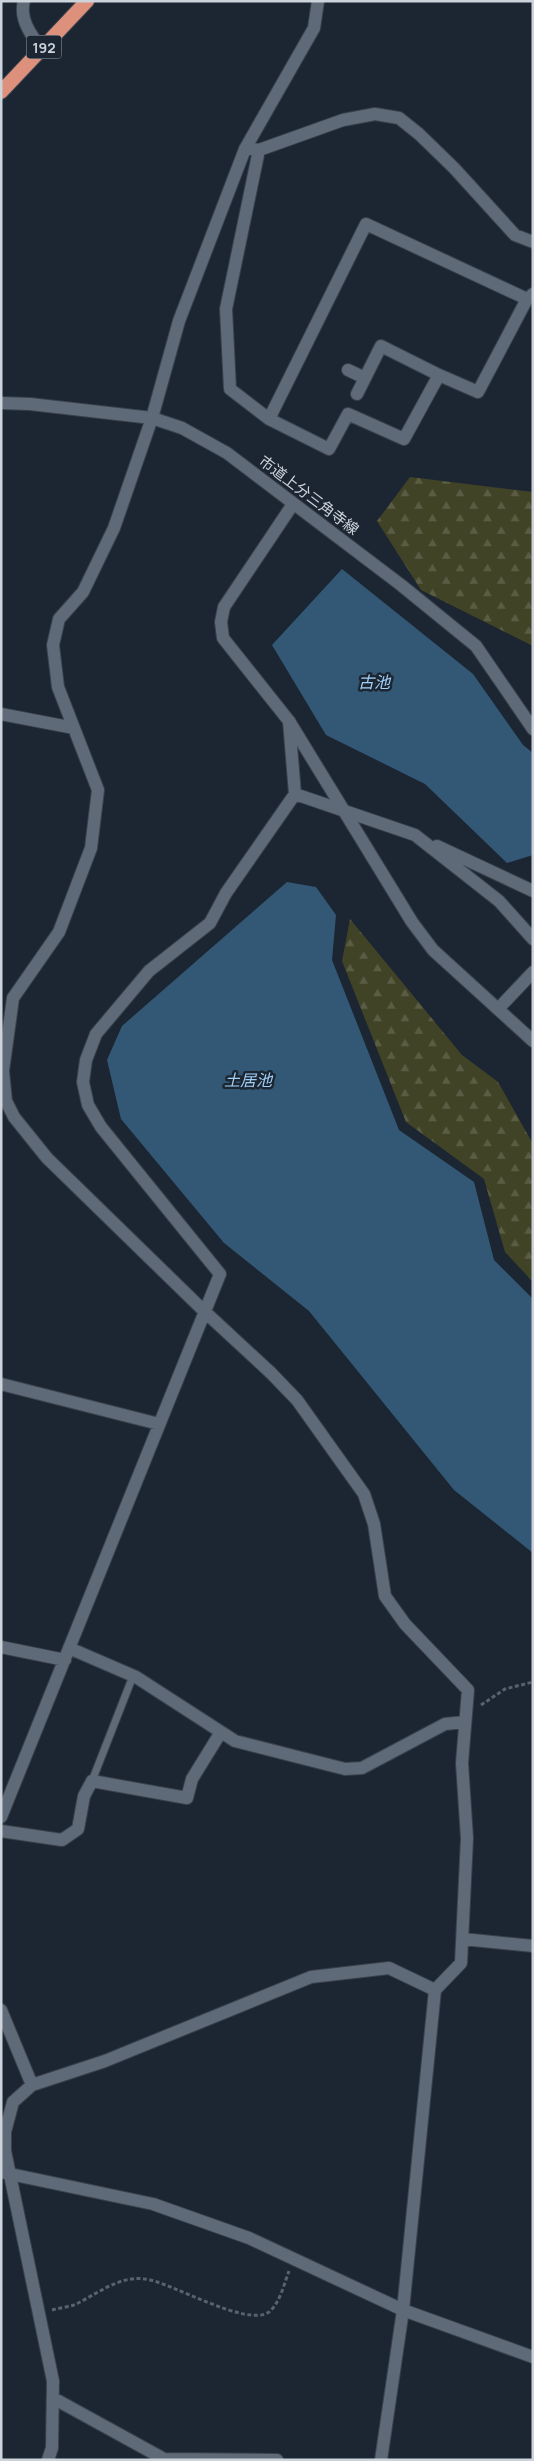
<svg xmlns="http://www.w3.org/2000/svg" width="534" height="2461" font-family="Manrope,'Noto Sans JP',sans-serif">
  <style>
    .forest { fill: url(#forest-firs) }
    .water { fill: #335875 }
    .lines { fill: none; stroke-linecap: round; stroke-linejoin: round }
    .service-casing { stroke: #39424b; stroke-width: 9 }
    .minor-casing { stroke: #39424b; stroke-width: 14 }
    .tertiary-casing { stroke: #39424b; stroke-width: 14 }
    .trunk-casing { stroke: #39424b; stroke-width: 16 }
    .path { stroke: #58616c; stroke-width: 3; stroke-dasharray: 4 2.5; stroke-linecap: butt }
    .service { stroke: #5e6a77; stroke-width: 7 }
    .minor { stroke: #5e6a77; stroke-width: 12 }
    .tertiary { stroke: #5e6a77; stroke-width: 12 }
    .trunk { stroke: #dd907c; stroke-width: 14 }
    .labels { text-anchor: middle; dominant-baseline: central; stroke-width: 5; stroke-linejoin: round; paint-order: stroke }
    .shield { fill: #1c2632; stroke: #979fa8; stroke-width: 1 }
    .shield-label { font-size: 14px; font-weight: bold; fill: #ccd3db }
    .street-label { font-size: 15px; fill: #ccd3db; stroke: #1c2632 }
    .water-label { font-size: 16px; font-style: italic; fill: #a0d0f8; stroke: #1c2632 }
  </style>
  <defs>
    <pattern id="forest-firs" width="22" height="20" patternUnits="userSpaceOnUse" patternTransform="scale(1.25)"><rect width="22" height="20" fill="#404325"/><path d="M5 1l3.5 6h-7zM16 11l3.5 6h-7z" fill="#5a5d44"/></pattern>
  </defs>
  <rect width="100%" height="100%" fill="#1c2632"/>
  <!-- forest -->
  <path class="forest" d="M410,477L533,492V646L421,590L377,521Z
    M350,919L462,1055L498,1082L533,1144V1282L505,1252L484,1179L406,1122L342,961Z"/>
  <!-- water -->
  <path class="water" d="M342,569L473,674L523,745L533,753V855L507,863L425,784L326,735L272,645Z
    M287,882L316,887L336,915L332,960L399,1130L474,1182L494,1260L533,1299V1553L454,1490L309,1311L224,1243L121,1119L107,1060L122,1026Z"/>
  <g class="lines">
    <!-- service casing -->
    <g class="service-casing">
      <path id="service" d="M92,1781L133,1676"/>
    </g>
    <!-- minor casing -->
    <g class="minor-casing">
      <path id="minor" d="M24,1C19,19 31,36 42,48
        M318,1L314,28L245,149L179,321L152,418L114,528L83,592L59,619L53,645L58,687L98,790L91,848L59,932L13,998L3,1071L6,1101L14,1117L47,1158L204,1311L271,1373L297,1400L364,1494L374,1524L385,1596L405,1624L468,1690L462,1763L467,1838L461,1963L435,1990L403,2310L381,2460
        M251,149L259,150L343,120L375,114L399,118L419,134L454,168L515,235L533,242
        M259,150L226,309L230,389L269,419L329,449L348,414L404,439L439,375L478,392L527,299
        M348,370L365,378
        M357,394L381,346L439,375
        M269,419L366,224L527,299L533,294
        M1,714L74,728
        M289,721L295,794
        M437,846L533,891
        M498,1009L533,972
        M1,1384L159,1424
        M1,1647L65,1660
        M69,1648L136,1677L235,1741L345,1769L362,1768L445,1724L465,1722
        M1,1817L220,1274L101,1127L88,1105L83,1082L86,1060L96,1034L149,971L210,923L226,893L295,794L415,835L499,901L533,939
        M1,1831L62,1840L78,1829L84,1796L92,1781L187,1798L192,1779L221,1732
        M463,1939L533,1946
        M1,2010L32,2085
        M53,2398L164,2459L277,2460
        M48,2460L52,2448L53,2381L5,2151V2132L13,2102L32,2085L105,2061L311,1977L389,1968L435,1990"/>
    </g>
    <!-- tertiary casing -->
    <g class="tertiary-casing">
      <path id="tertiary" d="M1,403L30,404L152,418L182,428L227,453L401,585L476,646L533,729
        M293,504L224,607L221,622L223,638L289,721L412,922L433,950L533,1041
        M1,2172L153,2204L249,2238L403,2310L533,2357"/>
    </g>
    <!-- trunk casing -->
    <g class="trunk-casing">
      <path id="trunk" d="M1,92L87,1"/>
    </g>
    <!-- path -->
    <path class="path" d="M481,1705L505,1689L533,1682
      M52,2310C59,2308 67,2307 74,2305C96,2295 119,2275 145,2279C171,2282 247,2328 269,2312C280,2303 284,2284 289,2271"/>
    <!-- service -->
    <use href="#service" class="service"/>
    <!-- minor -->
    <use href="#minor" class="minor"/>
    <!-- tertiary -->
    <use href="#tertiary" class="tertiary"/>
    <!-- trunk -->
    <use href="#trunk" class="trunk"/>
  </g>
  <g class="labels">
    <!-- shield labels -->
    <rect class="shield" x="26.5" y="35.5" width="35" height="23" rx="4"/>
    <g class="shield-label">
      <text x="44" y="47">192</text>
    </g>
    <!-- street labels -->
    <g class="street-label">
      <text transform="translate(309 495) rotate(37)">市道上分三角寺線</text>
    </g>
    <!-- water labels -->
    <g class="water-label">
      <text x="374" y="682">古池</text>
      <text x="248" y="1080">土居池</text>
    </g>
  </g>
  <!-- border -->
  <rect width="534" height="2461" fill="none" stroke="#ccd3db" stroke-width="5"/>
</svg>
